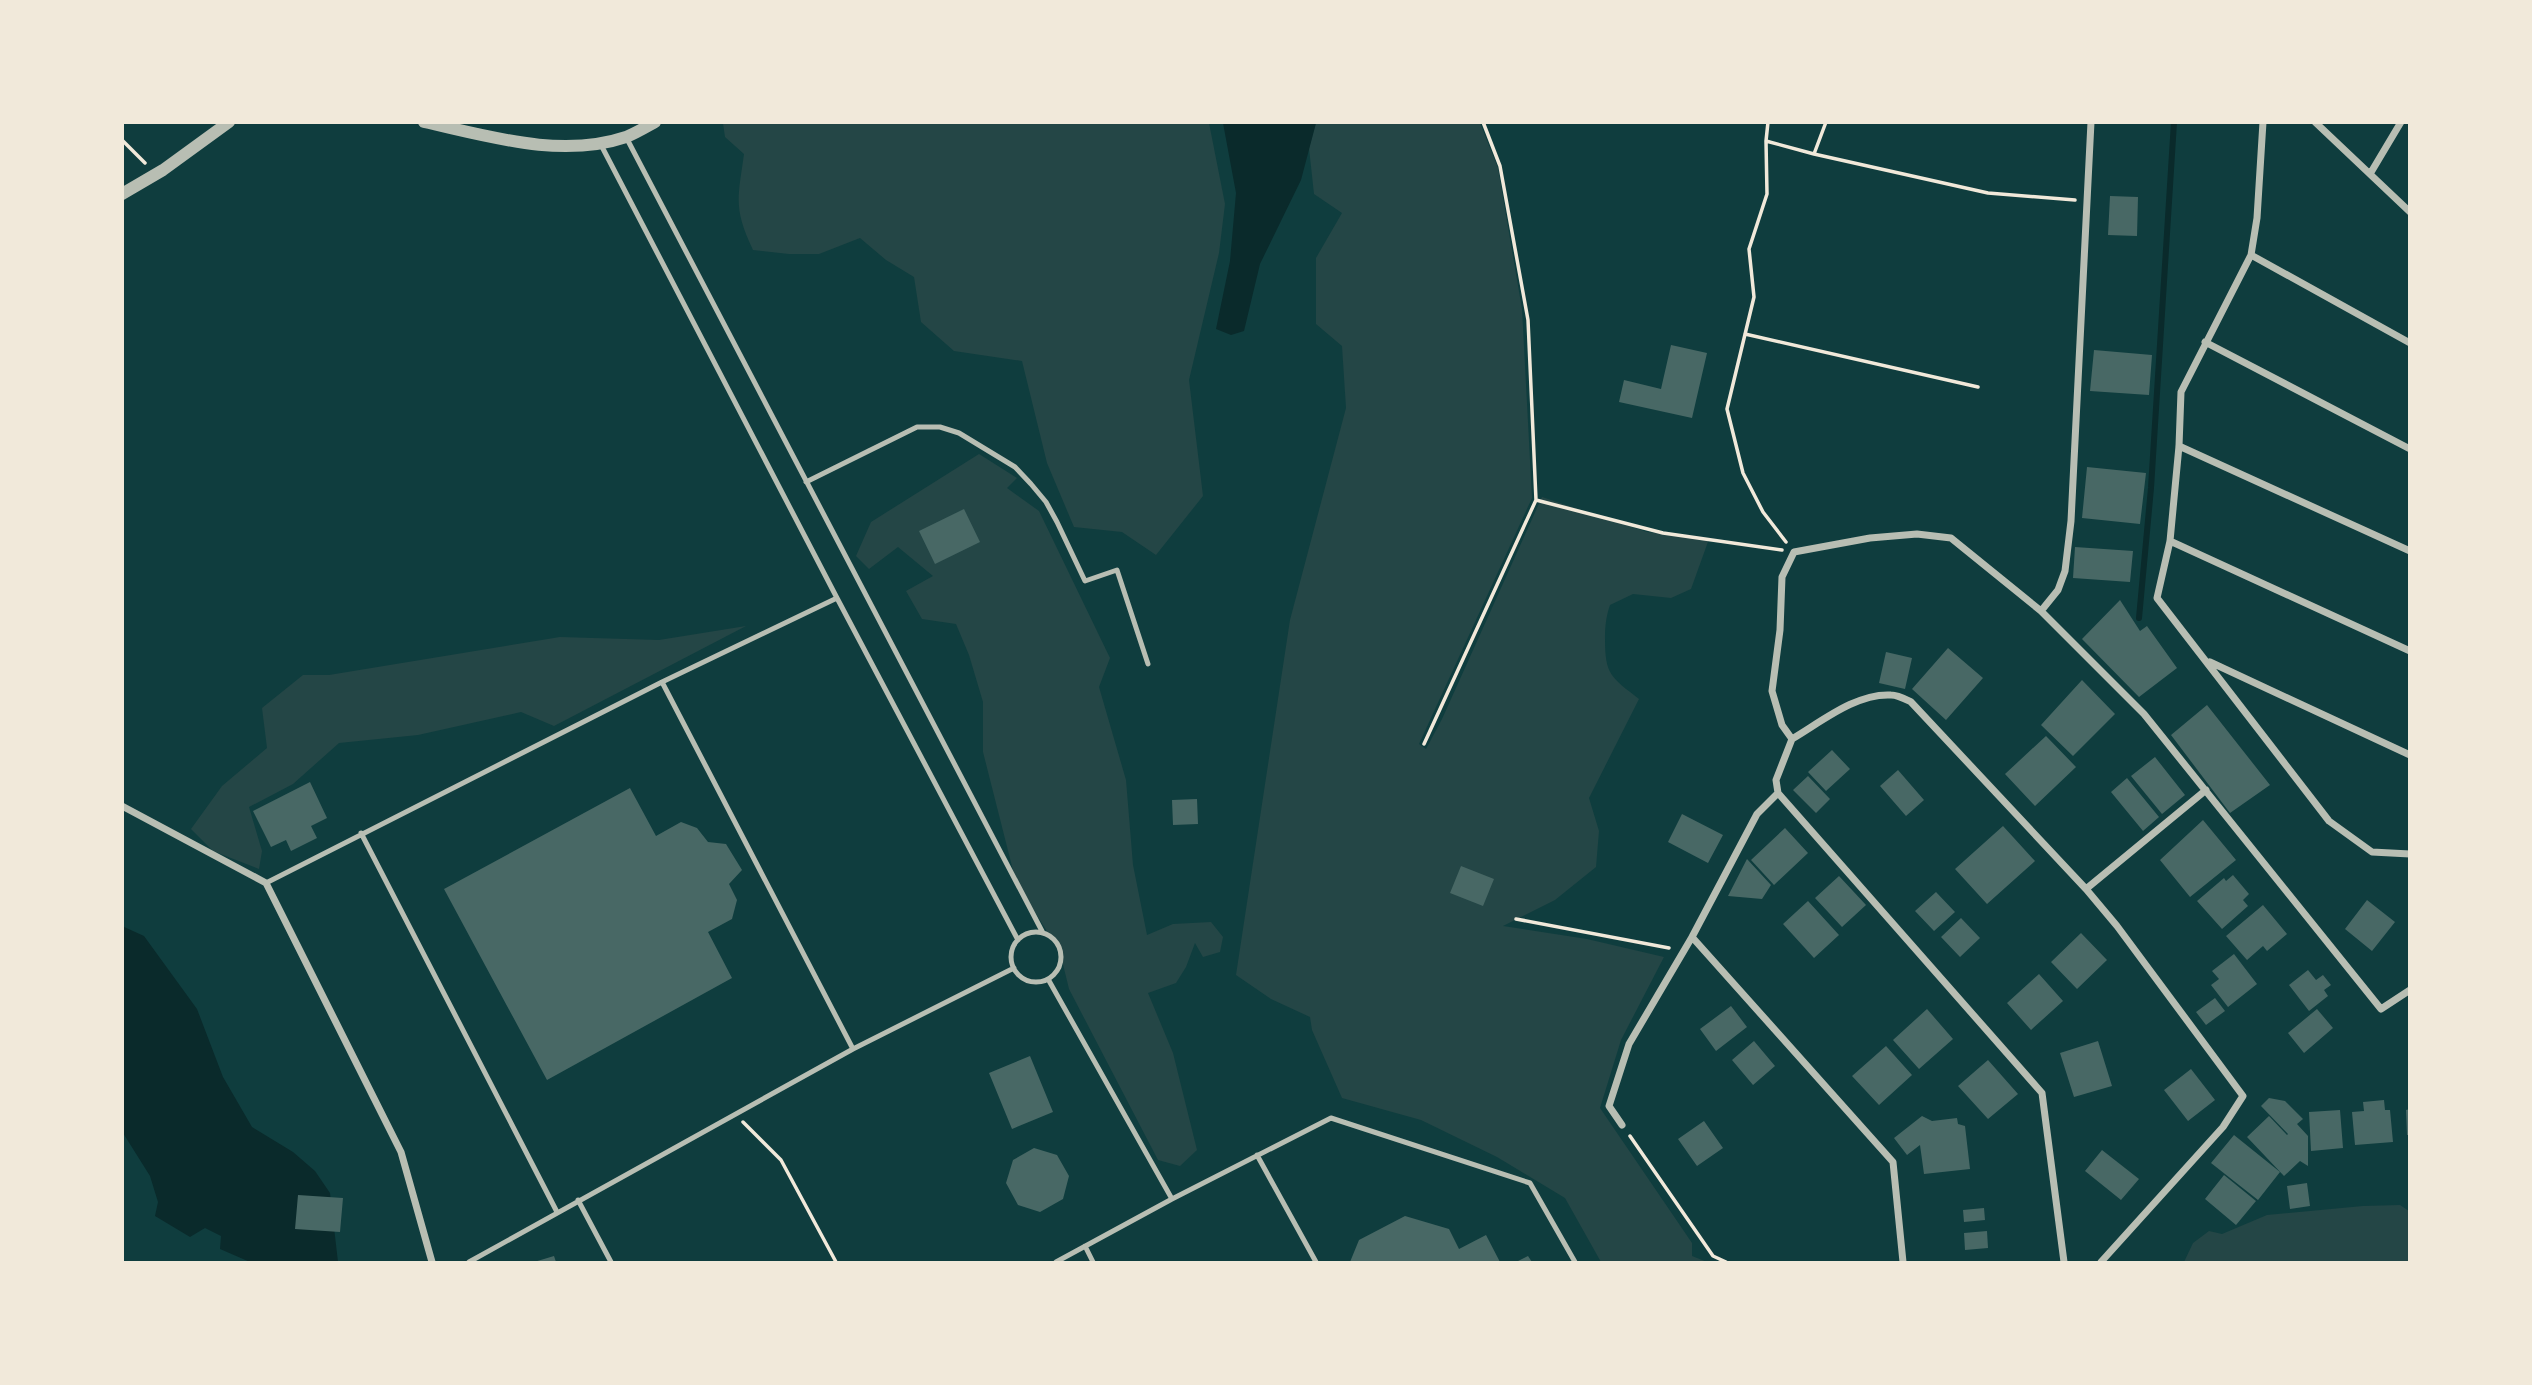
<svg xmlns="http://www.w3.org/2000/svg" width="2532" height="1385" font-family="'Open Sans',sans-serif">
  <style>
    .green { fill: #244646 }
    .water { fill: #0a2a2b }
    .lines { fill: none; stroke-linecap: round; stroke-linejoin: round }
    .stream { stroke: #0a2a2b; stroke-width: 6 }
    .building { fill: #486865 }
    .path { stroke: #f1e9da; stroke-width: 3.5 }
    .service { stroke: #b8beb3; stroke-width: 5 }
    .minor { stroke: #b8beb3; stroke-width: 7 }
    .tertiary { stroke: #b8beb3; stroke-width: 12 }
  </style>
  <rect width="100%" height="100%" fill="#0f3d3e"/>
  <!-- green -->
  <path class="green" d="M723,123H1209L1225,204L1219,253L1189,380L1203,496L1156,555L1122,532L1074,527L1047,463L1022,361L954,351L921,322L914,277L886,260L860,238L819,254H789L753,250C733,208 738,198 744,154L725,137Z
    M1316,123H1480L1498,168L1522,309L1532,498L1419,744L1426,749L1442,719L1542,497L1647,532L1709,539L1691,589L1671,598L1633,594L1610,605C1606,617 1605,626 1605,639C1605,675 1611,677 1639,699L1589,798L1599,831L1596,867L1555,900L1503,926L1587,939L1664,957L1621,1040L1600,1108L1692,1243V1256L1707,1262H1601L1565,1198L1497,1157L1421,1120L1342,1098L1312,1030L1310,1017L1271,999L1236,975L1290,620L1346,408L1342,346L1316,324V258L1342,213L1314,194L1309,148Z
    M979,454L1017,478L1007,488L1039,511L1110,658L1099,687L1126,780L1133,865L1147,935L1173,924L1211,922L1223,937L1220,952L1203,957L1195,943L1186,967L1176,983L1148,993L1173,1053L1197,1150L1180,1166L1158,1160L1069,989L1060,952L1016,882L983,752V702L969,655L956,624L922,619L906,591L933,576L898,547L869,569L856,556L871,522Z
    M746,626L554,726L521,712L418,735L339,743L293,784L249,807L262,851L259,869L213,851L191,829L222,786L267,748L262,708L303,675H329L560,637L659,640Z
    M2400,1205L2409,1211V1262H2184L2193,1243L2209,1231L2222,1234L2267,1215L2363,1206Z"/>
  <!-- water -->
  <path class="water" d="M1223,123H1316L1301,180L1260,264L1244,331L1231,335L1216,329L1230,261L1236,193Z
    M122,926L144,936L197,1009L223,1077L252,1127L293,1152L315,1171L330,1193L338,1262H250L220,1249L221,1236L205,1228L190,1237L155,1216L158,1202L150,1176L123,1133Z"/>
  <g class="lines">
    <!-- stream -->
    <path class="stream" d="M2139,618L2151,488L2174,122"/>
  </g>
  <!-- building -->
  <path class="building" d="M2110,196L2138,197L2137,236L2108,235Z
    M1671,345L1707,353L1692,418L1619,402L1624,380L1661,389Z
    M2094,350L2152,355L2149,395L2090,391Z
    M2087,467L2146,473L2140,524L2082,518Z
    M964,509L980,542L935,564L919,531Z
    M2075,547L2133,551L2130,582L2073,578Z
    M2120,600L2140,631L2147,626L2177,668L2139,697L2082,639Z
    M1948,648L1983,678L1946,720L1912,689Z
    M1886,652L1912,658L1905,689L1879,683Z
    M2082,680L2115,714L2073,756L2041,725Z
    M2207,705L2270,785L2230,813L2171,735Z
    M2046,736L2076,767L2035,806L2005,774Z
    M1832,750L1850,769L1826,791L1808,772Z
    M2155,757L2185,795L2162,814L2131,776Z
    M1898,770L1924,800L1906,816L1880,786Z
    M1808,776L1830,799L1816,813L1793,790Z
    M2127,778L2159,817L2143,831L2111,792Z
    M310,782L327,818L311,826L317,838L291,851L286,840L271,847L253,811Z
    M630,788L656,836L681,822L697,828L708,842L726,844L742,870L729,884L737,900L732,919L708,932L732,978L547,1080L444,889Z
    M1197,799L1198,824L1173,825L1172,800Z
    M1682,814L1723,835L1708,863L1668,842Z
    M2203,820L2236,860L2190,897L2160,860Z
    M2003,826L2035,861L1987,904L1955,869Z
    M1785,828L1808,853L1774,885L1751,860Z
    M1747,859L1771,885L1762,899L1728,896Z
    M1461,866L1494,879L1483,906L1450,893Z
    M2233,875L2249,894L2243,900L2248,906L2222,929L2197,901L2224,878L2226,881Z
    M1839,876L1866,905L1842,927L1815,898Z
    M1936,892L1955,912L1934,931L1915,911Z
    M2367,900L2395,922L2372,951L2345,929Z
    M1808,901L1839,935L1814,958L1783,924Z
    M2263,905L2287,934L2267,951L2263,946L2247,960L2226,936Z
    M1961,918L1980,938L1960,957L1941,937Z
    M2081,933L2107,960L2077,989L2051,962Z
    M2234,954L2257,984L2228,1007L2211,985L2219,979L2212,971Z
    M2308,970L2316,980L2323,975L2331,985L2324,990L2328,996L2309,1011L2289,985Z
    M2039,974L2063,1001L2031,1030L2007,1003Z
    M2215,998L2225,1011L2206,1025L2196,1012Z
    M1731,1006L1747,1027L1716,1051L1700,1029Z
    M1927,1009L1953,1039L1919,1069L1893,1040Z
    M2317,1009L2333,1028L2304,1053L2288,1033Z
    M1754,1041L1775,1066L1753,1085L1732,1060Z
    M2098,1041L2112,1086L2074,1097L2060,1053Z
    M1886,1046L1912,1075L1879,1105L1852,1076Z
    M1030,1056L1053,1112L1012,1129L989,1073Z
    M1988,1060L2018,1094L1988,1119L1958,1086Z
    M2191,1069L2215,1100L2188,1121L2164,1090Z
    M2269,1098L2285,1101L2303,1119L2297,1124L2308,1136V1166L2300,1161L2284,1176L2247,1137L2269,1116L2287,1135L2288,1134L2261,1106Z
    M2384,1100L2385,1110H2390L2393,1142L2355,1145L2352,1112L2364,1111L2363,1102Z
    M2410,1109V1135H2407L2406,1110Z
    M2340,1110L2343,1148L2311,1151L2309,1112Z
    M1922,1116L1932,1121L1957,1118L1958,1124L1965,1126L1970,1169L1924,1174L1920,1145L1907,1155L1894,1138Z
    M1704,1121L1723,1148L1697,1166L1678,1139Z
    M2234,1135L2280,1172L2258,1200L2211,1163Z
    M1034,1148L1057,1155L1069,1176L1063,1199L1040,1212L1018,1205L1006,1183L1013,1160Z
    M2102,1150L2139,1179L2121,1200L2085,1171Z
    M2224,1175L2256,1201L2236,1225L2205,1199Z
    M2307,1183L2310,1206L2290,1209L2287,1186Z
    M298,1195L343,1198L340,1232L295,1229Z
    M1984,1208L1985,1220L1964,1222L1963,1210Z
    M1405,1216L1449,1229L1459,1249L1486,1235L1500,1262H1350L1359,1240Z
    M1987,1231L1988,1248L1965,1250L1964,1233Z
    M554,1256L556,1262H534Z
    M1528,1256L1532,1262H1516Z"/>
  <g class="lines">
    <!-- path -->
    <path class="path" d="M1483,122L1500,166L1528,320L1536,500
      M1768,122L1766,141L1767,194L1749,249L1754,297L1727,409L1743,473L1763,512L1786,542
      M1826,122L1814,154L1988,193L2075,200
      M122,140L145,163
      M1766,141L1814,154
      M1745,334L1978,387
      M1424,744L1536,500L1663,533L1782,550
      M1516,919L1669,948
      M743,1122L781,1160L836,1262
      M1630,1136L1713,1256L1726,1262"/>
    <!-- service -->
    <path class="service" d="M626,137L1043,933
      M806,482L917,427H940L959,433L1015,467L1031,484L1046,502L1057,522L1085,581L1117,570L1148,664
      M837,598L1018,940
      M662,682L853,1049
      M361,833L557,1212
      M266,883L662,682L837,598L600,143
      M1011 957a25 25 0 1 1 50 0a25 25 0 1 1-50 0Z
      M1048,979L1172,1199
      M1257,1155L1316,1262
      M578,1200L611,1262
      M1085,1246L1093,1262
      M469,1262L853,1049L1014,968
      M1056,1262L1172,1199L1331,1118L1530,1183L1575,1262"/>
    <!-- minor -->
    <path class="minor" d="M2263,122L2257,218L2251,255L2181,392L2179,446L2170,541L2157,598L2329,821L2372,852L2410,854
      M2315,122L2410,212
      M2370,174L2401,122
      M2251,255L2410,343
      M2205,342L2410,449
      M2179,446L2410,551
      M2170,541L2410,651
      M2041,611L2058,590L2065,571L2071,521L2091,122
      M2210,662L2410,755
      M1792,739C1821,722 1856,693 1891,695C1898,695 1905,699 1911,702L2086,889L2117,926L2243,1096L2223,1127L2101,1262
      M122,806L266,883L401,1152L432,1262
      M2086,889L2206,790
      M1692,937L1893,1162L1903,1262
      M1622,1125L1609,1106L1629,1044L1692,937L1757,814L1778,793
      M2064,1262L2042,1093L1778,793L1776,780L1792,739L1782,725L1772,691L1780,630L1782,577L1794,552L1870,538L1917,534L1951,538L2041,611L2144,714L2381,1009L2410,990"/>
    <!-- tertiary -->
    <path class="tertiary" d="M424,122C488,136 561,159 626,137C636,133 646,127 655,122
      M122,194L163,170L229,122"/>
  </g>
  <!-- border -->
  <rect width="2532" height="1385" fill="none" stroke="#f1e9da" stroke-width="248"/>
</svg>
